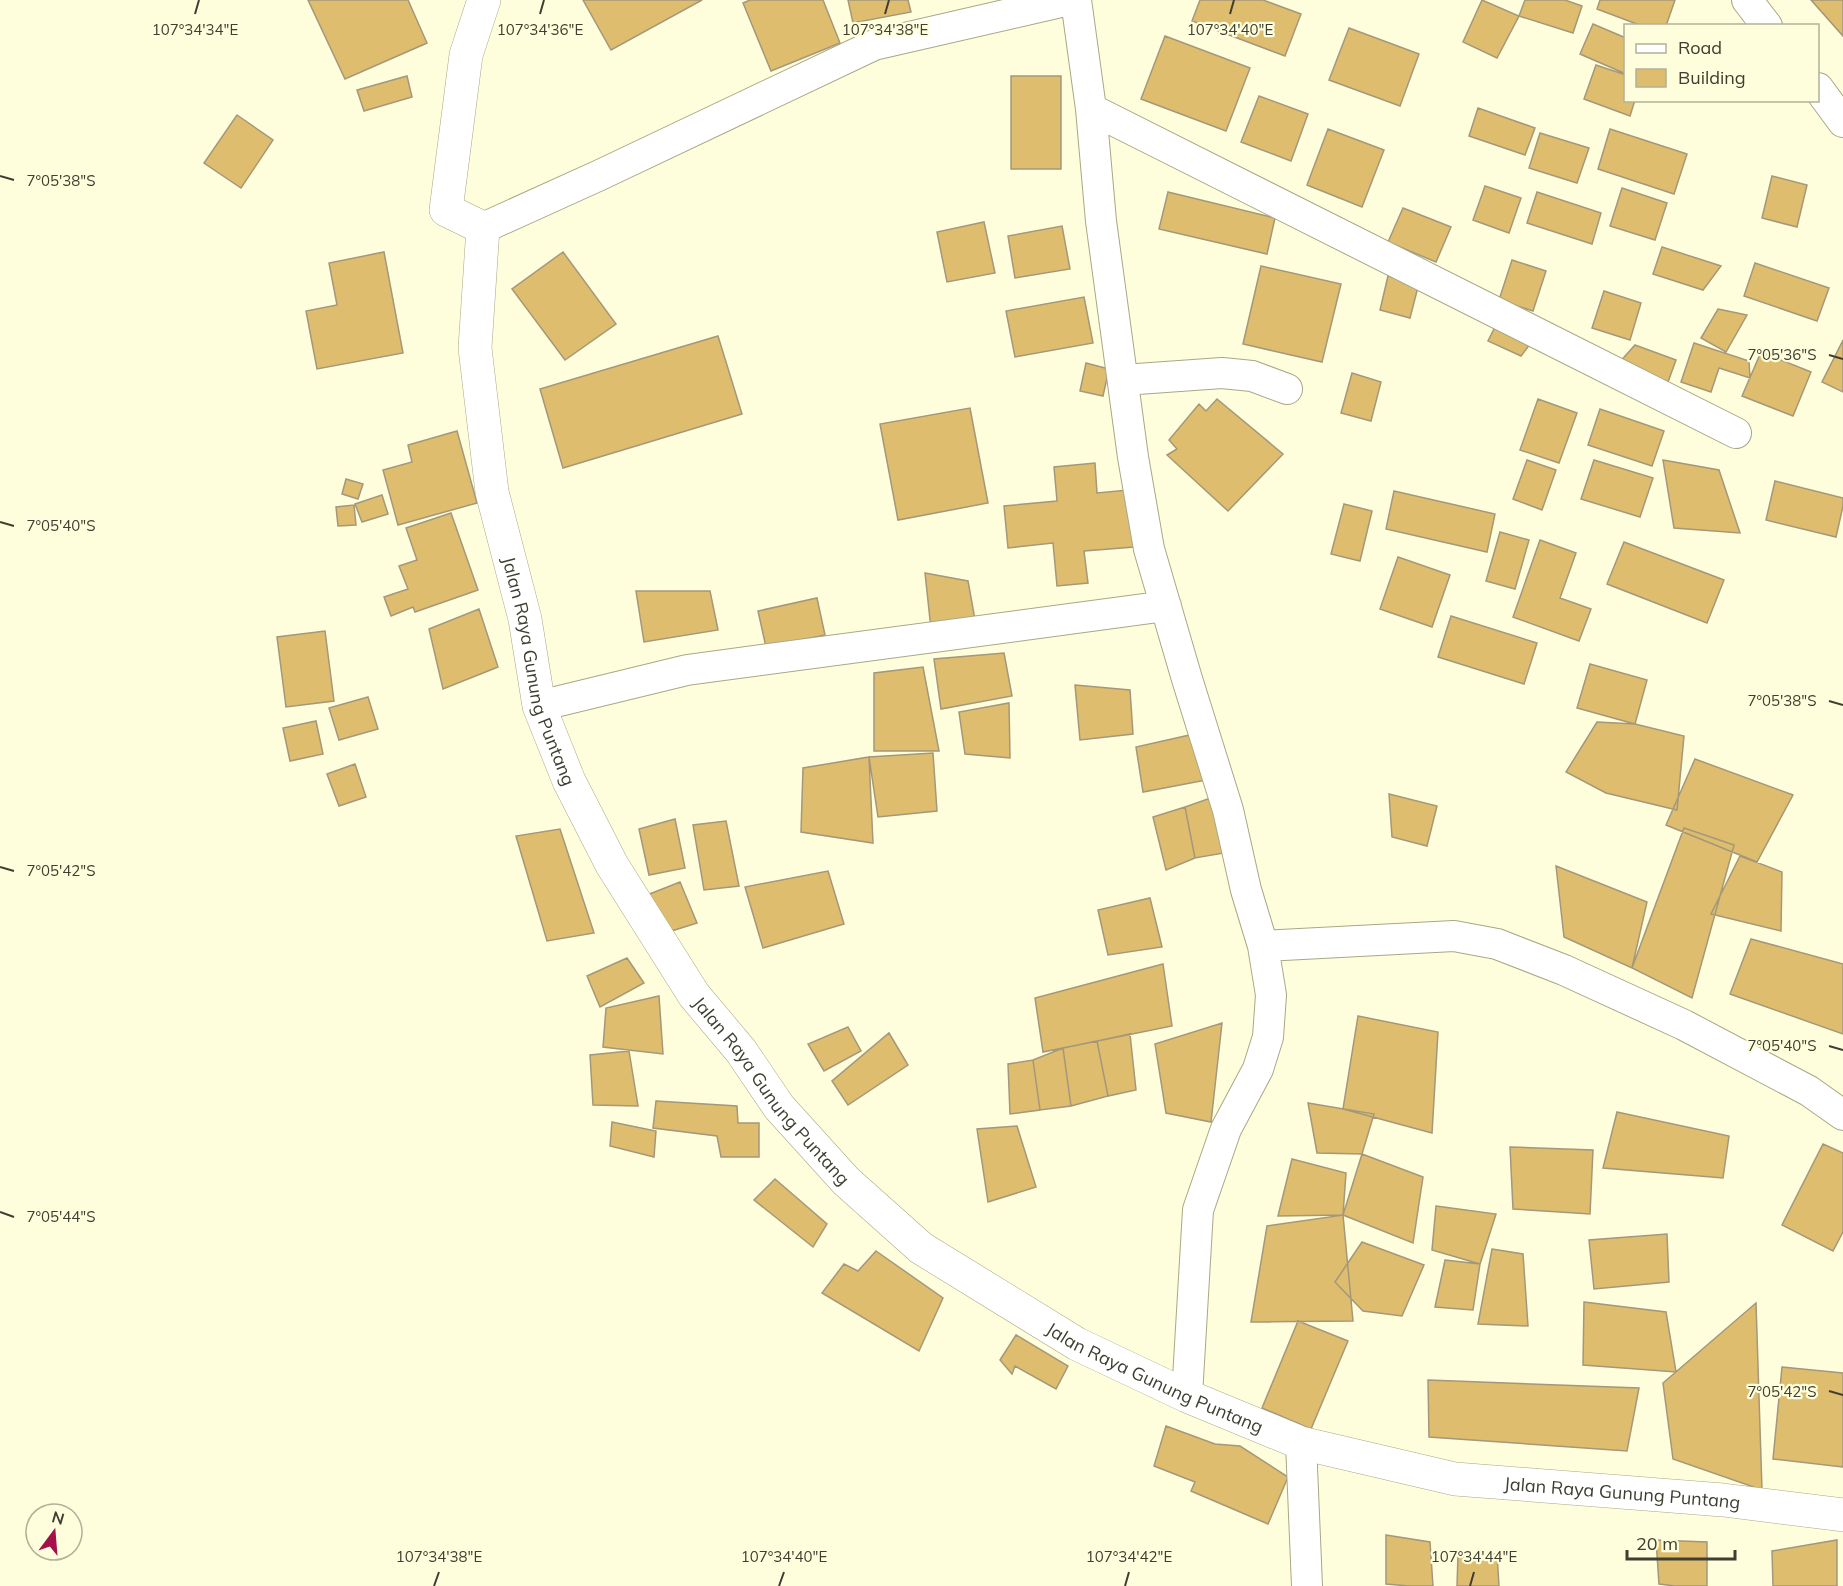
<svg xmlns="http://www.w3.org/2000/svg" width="1843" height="1586" font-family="Mulish,sans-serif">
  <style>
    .building { fill: #dfbd6f; stroke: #a4977a; stroke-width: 1.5 }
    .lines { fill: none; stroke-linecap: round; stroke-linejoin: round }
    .minor-casing { stroke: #a8a888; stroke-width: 32 }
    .tertiary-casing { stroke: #a8a888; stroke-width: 34 }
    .minor { stroke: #fff; stroke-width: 30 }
    .tertiary { stroke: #fff; stroke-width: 33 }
    .ticks { fill: none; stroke: #3e3e31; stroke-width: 2 }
    .labels { text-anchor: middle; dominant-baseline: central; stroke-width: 4.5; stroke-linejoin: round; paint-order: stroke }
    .street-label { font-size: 18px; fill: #3e3e31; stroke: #fefedd }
    .ticks-label { font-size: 15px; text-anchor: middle; fill: #3e3e31; stroke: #fefedd; stroke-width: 4.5; stroke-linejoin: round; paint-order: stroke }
  </style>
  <rect width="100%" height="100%" fill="#fefedd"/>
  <!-- building -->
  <path class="building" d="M308,0H408L427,43L345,79Z
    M583,0H702L611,50Z
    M750,0H823L840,43L771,71L743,3Z
    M848,0H908L911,12L853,23Z
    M1200,0H1263L1301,14L1285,56L1192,21Z
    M1482,0L1519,16L1497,58L1463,42Z
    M1525,0H1565L1582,6L1573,33L1519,16Z
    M1600,0H1675L1666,26H1642L1597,9Z
    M1811,0H1843V36Z
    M1593,24L1626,38V74L1580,54Z
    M1349,28L1419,54L1400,106L1329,80Z
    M1165,36L1250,68L1226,131L1141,99Z
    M1596,65L1626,75V100H1635L1630,116L1584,99Z
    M407,76L412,97L364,111L357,90Z
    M1011,76H1061V169H1011Z
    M1259,96L1308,114L1291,161L1241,142Z
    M1478,108L1535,128L1525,155L1469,136Z
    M237,115L273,140L241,188L204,163Z
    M1328,129L1384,150L1362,207L1307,185Z
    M1610,129L1687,154L1674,194L1598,169Z
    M1540,133L1589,148L1577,183L1529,168Z
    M1772,176L1807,185L1797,227L1762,218Z
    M1485,186L1521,198L1509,233L1473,220Z
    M1622,188L1667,203L1655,240L1610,226Z
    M1168,192L1275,218L1267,254L1159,229Z
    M1537,192L1601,213L1592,244L1527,223Z
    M1403,208L1451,227L1436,262L1388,242Z
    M984,222L995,273L947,282L937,232Z
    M1062,226L1070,269L1015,278L1008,236Z
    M1662,247L1721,266L1703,290L1653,274Z
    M384,252L403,353L317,369L306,311L337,305L329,263Z
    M563,252L616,324L565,360L512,289Z
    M1512,260L1546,271L1533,311L1499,300Z
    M1755,263L1829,288L1817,321L1744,296Z
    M1261,266L1341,284L1322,362L1243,344Z
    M1388,276L1419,283L1410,318L1380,310Z
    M1604,291L1641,303L1630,340L1592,328Z
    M1084,297L1093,343L1015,357L1006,311Z
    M1718,309L1747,315L1726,352L1701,338Z
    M1497,323L1534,339L1521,356L1488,341Z
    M718,336L742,414L563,468L540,389Z
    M1843,340V392L1822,382Z
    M1694,343L1749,361L1750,378L1719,368L1711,392L1681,382Z
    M1635,345L1676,360L1668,382L1618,364Z
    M1761,352L1811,372L1793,416L1742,396Z
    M1086,363L1109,369L1103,396L1080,391Z
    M1352,373L1381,382L1371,421L1341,413Z
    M1217,399L1283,454L1228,511L1167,455L1177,449L1169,440L1199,404L1206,411Z
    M1538,399L1577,413L1559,463L1520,450Z
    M970,408L988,503L898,520L880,424Z
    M1600,409L1664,431L1652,466L1588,445Z
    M457,431L477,503L398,525L383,470L412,462L408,445Z
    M1527,460L1556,470L1542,510L1513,499Z
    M1594,460L1653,478L1640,517L1581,499Z
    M1663,460L1719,470L1740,533L1674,528Z
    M1095,463L1097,493L1128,490L1134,547L1084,551L1088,583L1057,586L1053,543L1008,548L1004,506L1057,501L1054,467Z
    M346,479L363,484L358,499L342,494Z
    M1775,481L1843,498V506L1836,537L1766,520Z
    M1394,491L1495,514L1487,552L1386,529Z
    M382,495L388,514L362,522L355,504Z
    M1344,504L1372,511L1360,561L1331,554Z
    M354,505L356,525L338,526L336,507Z
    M451,513L478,590L415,612L413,607L391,616L384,597L408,589L399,566L417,560L406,528Z
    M1500,532L1529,540L1515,589L1486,581Z
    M1540,540L1576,553L1560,598L1591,609L1579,641L1513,617Z
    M1624,542L1724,580L1707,623L1607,584Z
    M1398,557L1450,575L1432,627L1380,609Z
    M925,573L968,581L976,625L931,629Z
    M636,591H710L718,630L644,642Z
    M817,598L825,635L766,647L758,611Z
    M479,609L498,667L443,689L429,629Z
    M1451,616L1537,643L1524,684L1438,657Z
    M325,631L334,701L286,707L277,637Z
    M1004,653L1012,696L941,709L934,659Z
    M1590,664L1647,680L1635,724L1577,708Z
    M923,667L939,751H874V673Z
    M1075,685L1130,690L1133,734L1080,740Z
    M368,697L378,729L339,740L329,708Z
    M1009,703L1010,758L965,754L959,712Z
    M316,721L323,754L290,761L283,728Z
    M1597,722L1635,724L1684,736L1677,810L1606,793L1566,772Z
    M1203,732L1217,778L1143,792L1136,747Z
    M933,753L937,811L878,817L869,757Z
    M869,757L873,843L801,832L803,768Z
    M1695,759L1793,795L1757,862L1666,825Z
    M355,764L366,797L339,806L327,774Z
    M1222,794L1230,852L1195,858L1185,807Z
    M1389,794L1437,806L1427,846L1392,837Z
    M1185,807L1195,858L1166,870L1153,817Z
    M675,819L685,868L649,875L639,829Z
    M726,821L739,886L704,890L693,825Z
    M1684,828L1734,845L1692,998L1632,968Z
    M560,829L594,933L547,941L516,836Z
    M1740,856L1782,872L1781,931L1711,914Z
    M1556,866L1647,902L1632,968L1564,937Z
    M828,871L844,924L763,948L745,887Z
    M680,882L697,923L662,934L647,895Z
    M1150,898L1162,947L1108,955L1098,910Z
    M1751,939L1843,964V1034L1730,994Z
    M627,958L644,983L600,1007L587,976Z
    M1163,964L1172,1026L1043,1052L1035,998Z
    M659,996L663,1054L603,1047L606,1008Z
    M1358,1016L1438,1032L1432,1133L1343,1109Z
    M1222,1023L1211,1122L1166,1113L1155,1044Z
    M848,1027L861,1051L824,1071L808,1044Z
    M889,1033L908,1065L848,1105L832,1081Z
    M1130,1034L1136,1090L1108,1096L1097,1041Z
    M1097,1041L1108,1096L1071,1106L1063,1048Z
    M1063,1048L1071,1106L1040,1110L1033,1060Z
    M629,1051L638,1106L593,1105L590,1055Z
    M1033,1060L1040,1110L1010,1114L1008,1064Z
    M656,1101L737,1106L738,1123H759V1157H721L717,1136L653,1128Z
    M1308,1103L1374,1114L1362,1154L1317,1153Z
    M1617,1112L1729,1136L1723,1178L1603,1168Z
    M612,1122L656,1131L654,1157L610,1146Z
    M1017,1126L1036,1187L988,1202L977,1129Z
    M1823,1144L1843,1153V1232L1833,1251L1782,1225Z
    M1510,1147L1593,1150L1590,1214L1513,1209Z
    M1362,1154L1423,1177L1413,1243L1343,1215Z
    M1292,1159L1346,1173L1343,1215L1278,1216Z
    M775,1179L827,1224L813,1247L754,1200Z
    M1436,1206L1496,1214L1480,1264L1432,1250Z
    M1343,1215L1353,1321L1251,1322L1267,1226Z
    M1667,1234L1669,1282L1594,1289L1589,1240Z
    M1362,1242L1424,1265L1402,1316L1363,1311L1335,1282Z
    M1492,1249L1523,1254L1528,1326L1478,1324Z
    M876,1251L943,1298L919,1351L822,1293L844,1264L858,1271Z
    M1445,1260L1480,1264L1473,1310L1435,1307Z
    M1584,1302L1666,1312L1676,1372L1583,1365Z
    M1756,1303L1762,1490L1673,1459L1663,1383Z
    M1298,1321L1348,1341L1311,1429L1262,1408Z
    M1016,1335L1068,1366L1056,1389L1015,1366L1012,1374L1000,1360Z
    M1782,1367L1843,1373V1467L1773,1459Z
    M1428,1380L1639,1388L1627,1451L1429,1437Z
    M1166,1426L1215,1444L1240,1446L1288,1477L1268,1524L1191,1491L1195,1482L1154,1466Z
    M1386,1535L1430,1542L1433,1586H1409L1386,1584Z
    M1656,1540L1707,1542V1586H1675L1659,1584Z
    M1837,1540V1586H1773L1772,1551Z
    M1497,1554L1499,1586H1457L1458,1555Z"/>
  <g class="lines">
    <!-- minor casing -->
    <g class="minor-casing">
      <path id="minor" d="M1076,0L1091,109L1101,221L1133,457L1149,549L1187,679L1228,810L1246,890L1263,946L1271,995L1268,1037L1258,1069L1226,1129L1198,1210L1187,1396
        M1747,0L1767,26
        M1818,88L1843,122
        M1091,109L1736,433
        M483,228L600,175L874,45L1070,0
        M1123,380L1222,373L1252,376L1287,389
        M539,706L687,670L1166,606
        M1263,946L1454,936L1497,944L1564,970L1684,1025L1809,1091L1843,1115
        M1301,1443L1307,1586"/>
    </g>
    <!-- tertiary casing -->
    <g class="tertiary-casing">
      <g id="tertiary">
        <path id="s1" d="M484,0L466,55L446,210L483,228L475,348L492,492L525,619L539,706L569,781L612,865L694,995L741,1051L779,1107L846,1181L921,1248L1077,1344L1187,1396L1301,1443L1455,1479L1723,1500L1843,1515"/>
      </g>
    </g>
    <!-- minor -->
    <use href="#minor" class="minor"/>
    <!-- tertiary -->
    <use href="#tertiary" class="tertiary"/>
  </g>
  <!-- ticks -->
  <path class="ticks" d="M195,14L199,0M540,14L544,0M885,14L889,0M1230,14L1234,0M0,176L14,180M1829,355L1843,359M0,522L14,526M1829,701L1843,705M0,867L14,871M1829,1046L1843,1050M0,1212L14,1217M1829,1391L1843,1395M434,1586L439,1572M779,1586L784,1572M1125,1586L1129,1572M1470,1586L1474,1572"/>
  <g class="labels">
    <!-- street labels -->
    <g class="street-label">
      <text stroke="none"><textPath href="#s1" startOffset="706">Jalan Raya Gunung Puntang</textPath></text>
      <text stroke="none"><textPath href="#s1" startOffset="1192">Jalan Raya Gunung Puntang</textPath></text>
      <text stroke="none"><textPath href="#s1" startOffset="1678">Jalan Raya Gunung Puntang</textPath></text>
      <text stroke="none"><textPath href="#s1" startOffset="2164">Jalan Raya Gunung Puntang</textPath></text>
    </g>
  </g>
  <g class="ticks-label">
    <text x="195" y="35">107°34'34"E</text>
    <text x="540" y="35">107°34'36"E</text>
    <text x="885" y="35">107°34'38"E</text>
    <text x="1230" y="35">107°34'40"E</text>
    <text x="61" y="186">7°05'38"S</text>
    <text x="1782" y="360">7°05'36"S</text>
    <text x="61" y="531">7°05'40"S</text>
    <text x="1782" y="706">7°05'38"S</text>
    <text x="61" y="876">7°05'42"S</text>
    <text x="1782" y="1051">7°05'40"S</text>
    <text x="61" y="1222">7°05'44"S</text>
    <text x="1782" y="1397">7°05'42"S</text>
    <text x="439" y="1562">107°34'38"E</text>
    <text x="784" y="1562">107°34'40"E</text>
    <text x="1129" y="1562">107°34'42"E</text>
    <text x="1474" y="1562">107°34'44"E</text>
  </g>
  <!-- legend -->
  <rect x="1624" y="24" width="195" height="78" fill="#fefedd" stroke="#b1b198" stroke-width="1.5"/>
  <rect x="1636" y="44" width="30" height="9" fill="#ffffff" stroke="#b1b198" stroke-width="1.5"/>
  <text x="1678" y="54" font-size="18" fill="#3e3e31">Road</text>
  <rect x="1636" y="69" width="30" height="18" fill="#dfbd6f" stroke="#b1b198" stroke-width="1.5"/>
  <text x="1678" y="84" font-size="18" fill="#3e3e31">Building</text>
  <!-- north arrow -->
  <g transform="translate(54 1532) rotate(16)"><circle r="28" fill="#fefedd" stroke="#b1b198" stroke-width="1.5"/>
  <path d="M0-4.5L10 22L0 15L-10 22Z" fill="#a5104b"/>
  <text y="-9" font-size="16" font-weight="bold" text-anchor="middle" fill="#3e3e31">N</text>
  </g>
  <!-- scale -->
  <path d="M1627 1550v9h108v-9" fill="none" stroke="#3e3e31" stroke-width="3"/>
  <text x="1636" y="1550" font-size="18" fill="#3e3e31" stroke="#fefedd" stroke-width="4.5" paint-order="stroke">20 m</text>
</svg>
